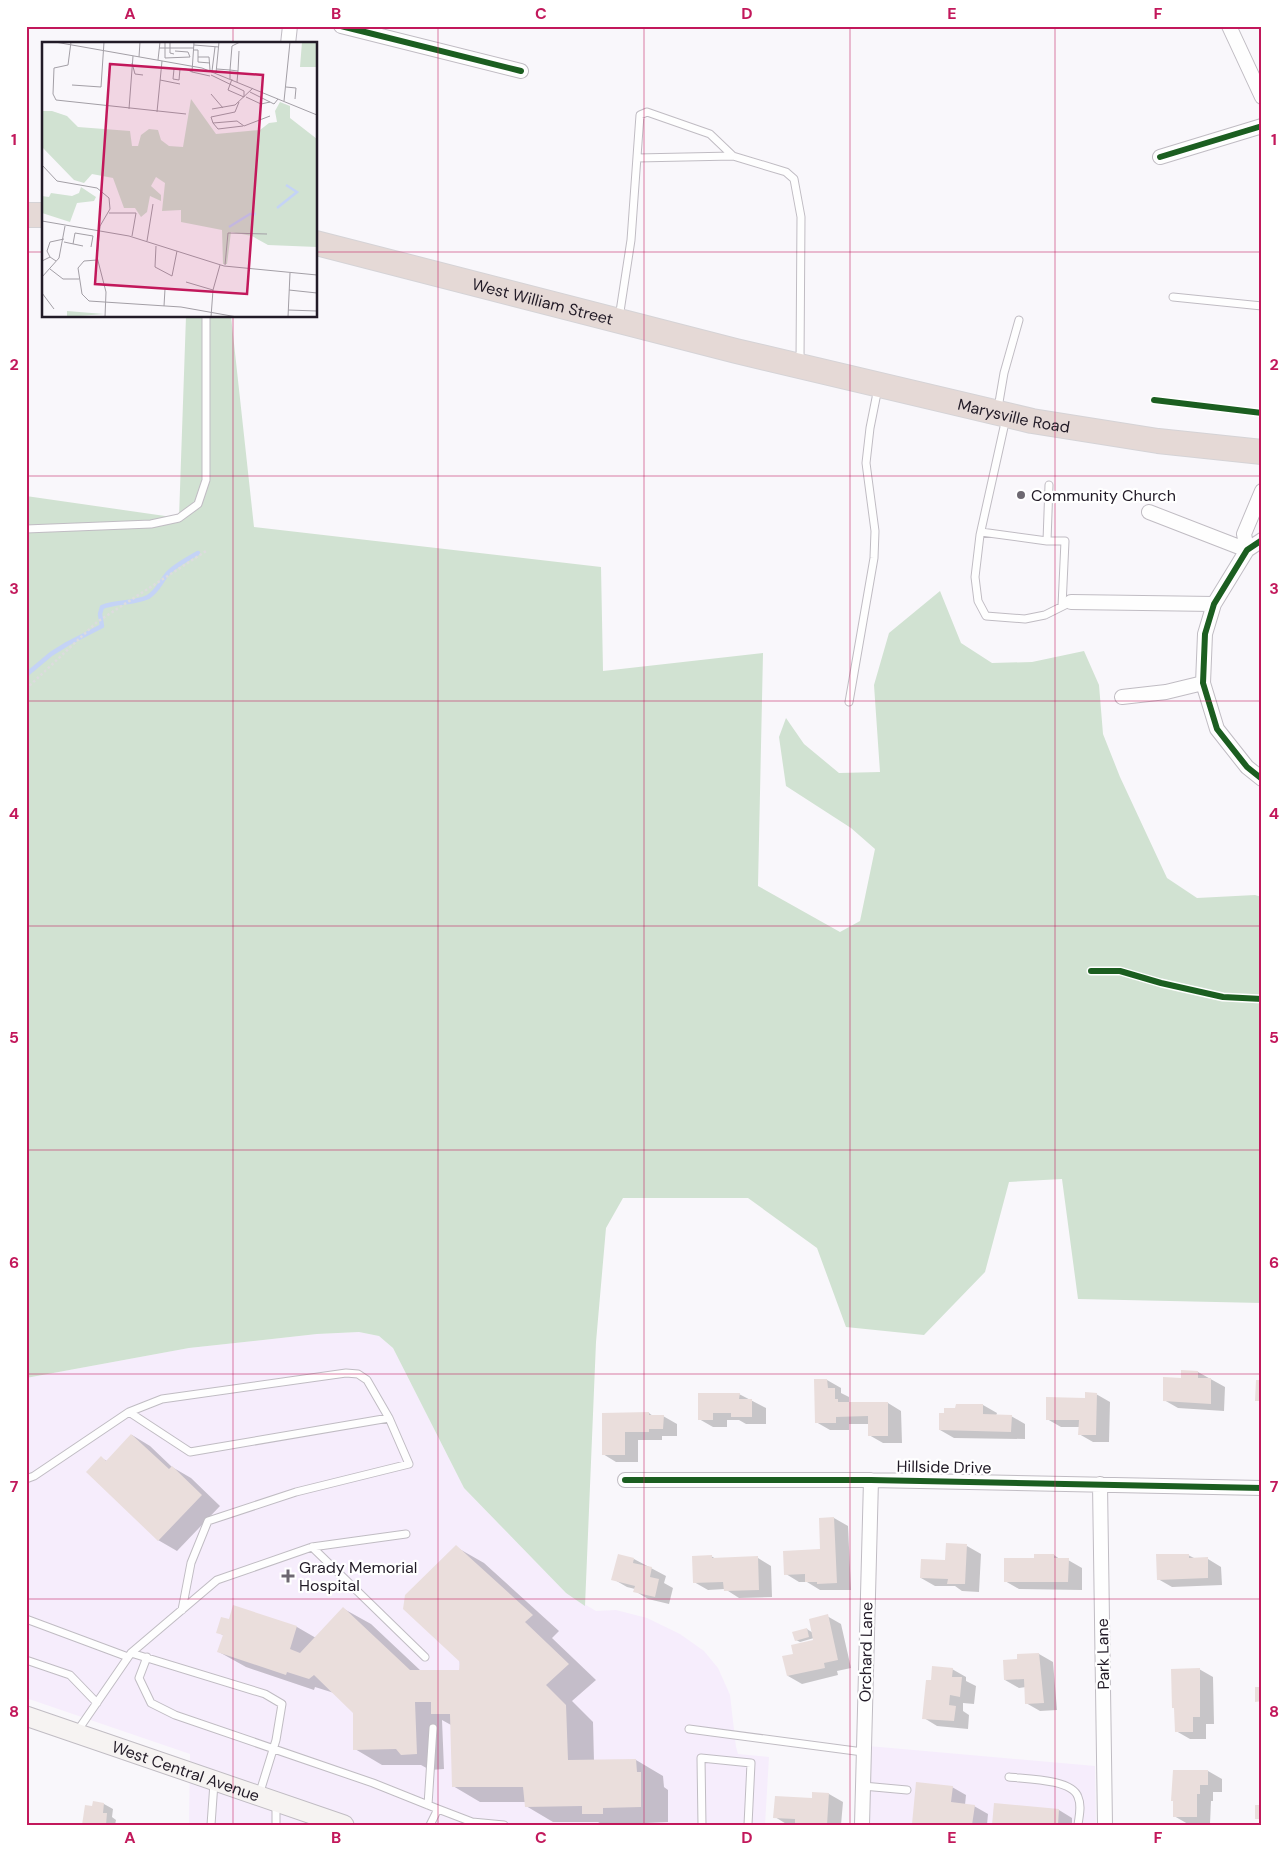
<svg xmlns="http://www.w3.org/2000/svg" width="1288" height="1851" font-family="'DM Sans',sans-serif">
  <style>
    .built { fill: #f6edfc }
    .green { fill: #d1e2d2 }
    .shadow { fill: #0003 }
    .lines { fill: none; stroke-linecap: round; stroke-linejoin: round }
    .stream { stroke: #c4d3f6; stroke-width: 4.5 }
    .building { fill: #eadedc }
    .lane-casing { stroke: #c0bcc3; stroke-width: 9 }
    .street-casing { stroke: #c0bcc3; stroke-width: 16 }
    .secondary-casing { stroke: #c0bcc3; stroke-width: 21 }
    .highway-casing { stroke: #d5d3d6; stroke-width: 26 }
    .path { stroke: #dddcde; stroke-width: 2.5; stroke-dasharray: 2.5 2.5; stroke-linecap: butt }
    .lane { stroke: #fefefe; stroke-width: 7 }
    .street { stroke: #fefefe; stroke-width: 14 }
    .secondary { stroke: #f6f3f2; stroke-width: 19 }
    .highway { stroke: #e5d9d6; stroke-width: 24 }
    .cycleway-casing { stroke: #fff; stroke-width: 9 }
    .cycleway { stroke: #1b5e20; stroke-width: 6 }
    .grid { fill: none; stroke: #c2185b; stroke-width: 1; stroke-opacity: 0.55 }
    .poi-dot { fill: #6d6871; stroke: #fff; stroke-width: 2 }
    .labels { text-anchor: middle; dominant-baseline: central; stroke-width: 4.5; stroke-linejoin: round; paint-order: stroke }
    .street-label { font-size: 16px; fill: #221b27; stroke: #fff }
    .poi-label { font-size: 16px; fill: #221b27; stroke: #fff; text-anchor: start }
    .inset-river { fill: none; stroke: #c4d3f6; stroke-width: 2.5 }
    .inset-road { fill: none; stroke: #a39fa6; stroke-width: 1 }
    .view { fill: #c2185b; fill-opacity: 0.15; stroke: #c2185b; stroke-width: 2.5 }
    .inset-edge { fill: none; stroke: #221b27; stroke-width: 2.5 }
    .neatline { fill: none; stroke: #c2185b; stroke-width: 2 }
    .grid-label { font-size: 16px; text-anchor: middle; font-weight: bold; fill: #c2185b }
  </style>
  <rect width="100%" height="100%" fill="#f9f7fb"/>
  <!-- built -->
  <path class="built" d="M359,1332L379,1336L393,1348L464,1488L566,1593L596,1611L616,1610L647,1618L680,1634L704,1651L718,1668L730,1695L736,1747L738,1754L769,1757L765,1825H189L190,1754L26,1698V1378L189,1348L317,1334Z
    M857,1745L1095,1766L1096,1825H854Z"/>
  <!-- green -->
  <path class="green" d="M186,316H231L254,527L601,567L603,671L763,653L758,886L840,932L860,921L875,849L851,828L786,786L779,737L786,718L804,744L839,773L880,772L874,685L889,633L940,591L961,643L992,663L1032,662L1084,651L1099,685L1103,734L1120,777L1167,878L1197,898L1255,895L1262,897V1303L1078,1299L1062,1179L1009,1182L985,1272L924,1335L846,1327L817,1248L748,1198H623L606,1228L596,1342L585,1606L566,1593L464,1488L393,1348L379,1336L359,1332L317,1334L189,1348L26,1378V496L179,518Z"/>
  <!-- shadow -->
  <path class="shadow" d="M1198,1372L1225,1387L1224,1411L1178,1408L1164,1400L1182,1379Z
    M816,1380H827L841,1388V1393L849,1397V1403H888L901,1411L902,1443H883L869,1435V1424H849V1430H830L816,1422Z
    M739,1394L766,1408V1424H746L739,1420H727V1427H713L699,1419Z
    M1096,1394L1110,1402L1109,1442H1093L1079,1434L1080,1427H1061L1047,1419Z
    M983,1405L997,1413L996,1416H1011L1025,1424V1439L954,1438L940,1430Z
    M649,1413L653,1416H663L677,1424V1436H662V1440H638V1462H616L603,1454V1414Z
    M132,1435L150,1446L172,1467L191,1478L220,1506L177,1551L158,1540L101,1458L107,1461Z
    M834,1518L848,1526L851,1590H820L807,1582H799L786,1574L822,1550Z
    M967,1546L981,1554L979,1592L962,1591L955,1586H935L921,1578Z
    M456,1547L484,1563L559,1631L552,1638L596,1680L572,1701L593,1722L594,1761L636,1760L663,1776L664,1787L668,1790V1822L603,1825L598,1822H553L526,1806L525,1802H480L453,1786L451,1725L442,1720L444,1769L430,1770L421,1765H382L355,1749L354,1713L334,1693L315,1687L314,1690L246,1667L219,1652L224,1636L218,1632L229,1621L234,1607L297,1627L316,1638L344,1609L371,1624L421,1671H460Z
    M1054,1555L1061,1560H1068L1082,1568V1590L1019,1589L1005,1581L1035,1559Z
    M1188,1555L1196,1559H1208L1221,1567L1222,1585L1172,1587L1158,1579Z
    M711,1556L716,1559L758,1558L771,1566L772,1597L739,1598L725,1589L708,1590L694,1582Z
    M634,1559L666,1576L664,1583L673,1588L669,1604L648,1599L635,1591V1589L627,1587L613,1579Z
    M827,1616L841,1624L851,1668L837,1671L838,1675L802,1684L788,1676L795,1655L815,1641L814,1638L800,1642L796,1640L807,1629L813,1633Z
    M1039,1654L1053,1662L1057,1710L1040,1711L1026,1703V1687L1019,1688L1005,1680L1018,1661V1655Z
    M952,1669L966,1677V1681L976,1686L974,1704L963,1703V1711L969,1715L968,1729L937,1726L924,1718L932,1682Z
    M1199,1669L1213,1677L1214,1724H1206V1739H1190L1176,1731Z
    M1208,1771L1222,1779V1792H1213V1801H1211L1210,1824H1188L1174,1816Z
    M952,1787L966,1795L965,1805L974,1806L988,1814L987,1825H916L913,1823Z
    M829,1794L843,1802L841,1825H788L775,1817Z
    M94,1803L104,1804L113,1809L112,1817L116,1820L115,1825H84L93,1807Z
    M1059,1810L1072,1818V1825H993Z"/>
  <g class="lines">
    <!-- stream -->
    <path class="stream" d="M26,675L51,654L67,644L102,626L100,614L102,607C117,601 133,604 148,597C158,591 161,581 168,573C175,566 189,558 198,553"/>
  </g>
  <!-- building -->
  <path class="building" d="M1181,1370L1198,1371V1378H1211V1404L1163,1401V1377L1181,1378Z
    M814,1379H827L828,1388H835V1399H838V1402H888V1436H868V1416L836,1417V1423H815Z
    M1256,1380H1262V1401H1255Z
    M1085,1392L1097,1393L1096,1435H1078L1079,1420H1046V1397L1085,1398Z
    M698,1393H740L739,1399H752V1417H731V1413H713V1420H698Z
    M956,1404H983V1414L1012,1415L1011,1432L939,1430V1413H944V1408H955Z
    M649,1412V1415H664L663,1429H649V1432H625V1455H602V1413Z
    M131,1434L169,1469L172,1466L202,1495L158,1541L86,1472L101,1456L106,1461Z
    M834,1517L837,1583L817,1584V1582H805V1574L784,1575L783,1551L820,1549L819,1518Z
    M946,1543L967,1544L965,1584H947L948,1579L920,1578L921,1559L945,1560Z
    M456,1545L533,1615L525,1622L569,1664L546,1685L566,1705L568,1760L636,1759L637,1772H641V1807L603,1808V1814H582V1806L525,1807L523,1787H452L450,1714H431V1702H415L417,1754L401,1755L396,1749L353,1750V1713L314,1675L309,1679L287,1672L286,1675L217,1652L223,1635L216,1633L221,1617L229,1619L233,1605L297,1626L290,1649L300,1653L343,1607L410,1670H459L460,1662L403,1609L405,1595Z
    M618,1554L634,1558L633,1563L652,1567L650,1577L659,1579L655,1597L633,1592L635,1586L611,1580Z
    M1034,1554H1054V1558H1069L1068,1582H1004V1558H1034Z
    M1156,1554H1189V1558L1208,1557V1578L1157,1580Z
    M712,1555V1558L758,1556L759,1590L724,1591L723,1582L693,1583L692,1556Z
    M828,1614L838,1660L824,1663L825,1668L787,1676L782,1656L793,1654L791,1645L813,1640L809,1619Z
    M807,1628L809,1637L795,1641L792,1632Z
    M1039,1653L1044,1703L1025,1704L1024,1679L1004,1680L1003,1660L1017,1659V1654Z
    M932,1666L953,1668L952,1677H962L960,1697L950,1695L949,1705L956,1706L954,1721L922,1719L926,1680H931Z
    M1200,1668V1717H1193V1732H1175L1174,1708H1172L1171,1669Z
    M1255,1687H1262V1701L1255,1702Z
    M1173,1770H1208V1785H1200V1794H1197V1817H1173V1801H1171Z
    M916,1782L953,1786L951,1802L975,1805L972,1825L912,1824Z
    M812,1792L829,1793L827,1825L795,1823V1819L773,1818L775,1796L812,1798Z
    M93,1801L104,1803L103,1813H107L106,1825H82L85,1805L92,1806Z
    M994,1803L1059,1809L1058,1825H992Z
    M1255,1805H1262V1819H1255Z"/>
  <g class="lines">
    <!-- lane casing -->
    <g class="lane-casing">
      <path id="lane" d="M637,158L733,156
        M1173,297L1262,306
        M619,318L631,240L640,115L647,112L710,134L733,156L786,172L794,179L801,217L800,362
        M998,408L1004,373L1019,320
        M1006,418L980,535L975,577L978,601L986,616L1025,619L1045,615L1071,602
        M1049,485L1047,541H1065L1062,606
        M26,529L151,524L179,518L198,504L206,480V316
        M981,532L1047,541
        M849,702L874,558L875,531L866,463L870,428L878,388
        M129,1412L162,1399L346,1373L358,1374L367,1380L389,1418
        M26,1479L34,1476L129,1412L190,1452L389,1418L409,1464L296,1492L208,1521L191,1563L182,1610
        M312,1547L425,1657
        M26,1619L128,1657
        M131,1653L265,1694L282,1704L276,1740L259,1795
        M147,1657L139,1678L151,1703L175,1715L373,1783L438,1809L430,1825
        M26,1660L70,1675L97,1703
        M689,1729L863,1752
        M76,1733L131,1653L217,1580L312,1547L406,1534
        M1009,1777C1026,1779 1072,1779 1078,1797C1082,1806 1079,1816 1078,1825
        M863,1786L907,1790
        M428,1805L433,1728
        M438,1809L472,1822L504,1825
        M211,1825L214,1783
        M276,1825V1804
        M702,1825L701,1758L751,1763L748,1825"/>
    </g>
    <!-- street casing -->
    <g class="street-casing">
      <path id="street" d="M341,26L521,71
        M1229,26L1262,97
        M288,44L290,26
        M1160,157L1262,126
        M1149,512L1247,550
        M1262,540L1247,550L1214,604L1205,634L1203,683L1217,729L1247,767L1262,779
        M1247,550L1244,534L1262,491
        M1071,602L1214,604
        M1122,697L1166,692L1203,683
        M625,1480H871L1262,1488
        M1100,1484L1105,1825
        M862,1825L871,1480"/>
    </g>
    <!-- secondary casing -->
    <g class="secondary-casing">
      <g id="secondary">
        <path id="s1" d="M26,1716L344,1825"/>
      </g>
    </g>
    <!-- highway casing -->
    <g class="highway-casing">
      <g id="highway">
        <path d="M26,215H44"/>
        <path id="s2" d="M316,243L736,351L1032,421L1158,441L1262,452"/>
      </g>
    </g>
    <!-- path -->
    <path class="path" d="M26,689L97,622L206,551"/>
    <!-- lane -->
    <use href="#lane" class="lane"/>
    <!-- street -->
    <use href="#street" class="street"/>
    <!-- secondary -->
    <use href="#secondary" class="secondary"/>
    <!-- highway -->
    <use href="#highway" class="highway"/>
    <!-- cycleway casing -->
    <g class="cycleway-casing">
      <path id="cycleway" d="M341,26L521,71
        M1160,157L1262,126
        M1154,400L1262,413
        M1262,540L1247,550L1214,604L1205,634L1203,683L1217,729L1247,767L1262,779
        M1091,971H1120L1161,983L1223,997L1262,999
        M625,1480H871L1262,1488"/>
    </g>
    <!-- cycleway -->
    <use href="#cycleway" class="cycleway"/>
  </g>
  <!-- grid -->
  <path class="grid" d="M233,26V44M438,26V1825M644,26V1825M850,26V1825M1055,26V1825M26,252H44M316,252H1262M233,316V1825M26,476H1262M26,701H1262M26,926H1262M26,1150H1262M26,1374H1262M26,1599H1262"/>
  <!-- markers -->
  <g class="poi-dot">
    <circle cx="1021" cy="495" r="5"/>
    <path d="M285.5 1568.5h5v5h5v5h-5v5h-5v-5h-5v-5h5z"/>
  </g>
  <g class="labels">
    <!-- street labels -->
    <g class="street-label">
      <text stroke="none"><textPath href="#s2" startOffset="234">West William Street</textPath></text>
      <text stroke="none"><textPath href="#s2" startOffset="719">Marysville Road</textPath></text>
      <text transform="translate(944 1467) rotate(1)">Hillside Drive</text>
      <text transform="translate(866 1652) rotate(-89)">Orchard Lane</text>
      <text transform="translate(1103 1654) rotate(-91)">Park Lane</text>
      <text stroke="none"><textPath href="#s1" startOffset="169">West Central Avenue</textPath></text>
    </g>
    <!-- poi labels -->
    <g class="poi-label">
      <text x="1031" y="495">Community Church</text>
      <text x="299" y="1567">Grady Memorial<tspan x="299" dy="18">Hospital</tspan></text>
    </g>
  </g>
  <!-- overview -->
  <g transform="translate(42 42)">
    <rect width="275" height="275" fill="#f9f7fb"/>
    <path d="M260,0H275V25H258ZM149,57L174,92L218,88L227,81L235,80L233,69L238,60L248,64V76L275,97V205L226,203L210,194L189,190L185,222H181L180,188L139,180V168L120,169L123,141L114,135L109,144L119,153V159L108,154L105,170L99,175L93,166H82L71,136L50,132L42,141L32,138L0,105V69H10L25,74L36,85L88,89L90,104H96L99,93L107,87L116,88L119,98L127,104L141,105ZM39,145L54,155L52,159L35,161L28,180L0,171V154L7,155L9,151L30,154L37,151ZM25,269L62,272L25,275Z" fill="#d1e2d2"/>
    <path class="inset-river" d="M235,166L255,150L244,143M187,185L208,172H214"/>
    <path class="inset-road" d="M13,0L160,26L275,73M29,0L26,23L12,26L11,52L14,58L144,72M123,0V16L148,15L146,10L133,9M128,0V11L132,12M152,0L150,30L168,34M152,3L177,5M117,6H152M152,8H156V20L168,21M97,15L98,0M156,15H167L168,28M116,18L118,0M90,21L93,32L101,33M138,27L137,38L131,37L132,27H144L150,30M175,27L188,28V37M170,29L173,5M196,29L197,9M174,31L177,0M169,33L202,49V55M190,37L186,48L202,55M118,38L138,42M195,40L196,29L188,28L190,4L198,0M30,43L59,45L62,0M244,45L254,46L253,57M208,50L232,62L236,57M169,52L181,66M204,55L219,62L228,60M242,59L248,0M197,60L193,70L169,75L171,81L195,79L202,84L228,74M87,67L91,14M170,67L193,63L211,46M115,70L120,19M171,81L176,87L201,84M0,123L15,139L55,146L67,156L68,167L58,184L55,215L64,250L63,275M67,171H94L90,194M0,179L87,194L182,224L275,233M105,199L111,162M22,200L41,204M31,202L33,191L51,194L49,205M114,204L113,225L130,234L135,209M8,215L5,209L8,200L22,197M55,218L42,219L36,226L40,252L47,259L139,265L195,275M0,219L8,215L14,219M183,223L186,191L225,192M8,227L21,237H37M0,235L17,216L23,184M144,240L171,248M247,248L275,251M0,251L12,267M122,264L123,247M246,268L275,269M169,275L171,248L178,223M246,275L248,231"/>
    <path class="view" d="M68,22L221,33L205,252L53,242Z"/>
    <rect width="275" height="275" class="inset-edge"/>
  </g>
  <!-- border -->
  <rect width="1288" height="1851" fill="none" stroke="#ffffff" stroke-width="55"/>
  <rect x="28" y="28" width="1232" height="1796" class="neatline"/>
  <g class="grid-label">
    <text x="130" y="19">A</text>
    <text x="336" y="19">B</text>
    <text x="541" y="19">C</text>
    <text x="747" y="19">D</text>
    <text x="952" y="19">E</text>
    <text x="1158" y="19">F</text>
    <text x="14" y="145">1</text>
    <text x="1274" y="145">1</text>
    <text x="14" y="370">2</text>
    <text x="1274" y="370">2</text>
    <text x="14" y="594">3</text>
    <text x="1274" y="594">3</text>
    <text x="14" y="819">4</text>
    <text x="1274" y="819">4</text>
    <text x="14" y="1043">5</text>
    <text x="1274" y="1043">5</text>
    <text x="14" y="1268">6</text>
    <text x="1274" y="1268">6</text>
    <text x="14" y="1492">7</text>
    <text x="1274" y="1492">7</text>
    <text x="14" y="1717">8</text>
    <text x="1274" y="1717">8</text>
    <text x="130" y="1843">A</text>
    <text x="336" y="1843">B</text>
    <text x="541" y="1843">C</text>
    <text x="747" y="1843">D</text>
    <text x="952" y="1843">E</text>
    <text x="1158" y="1843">F</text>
  </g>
</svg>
